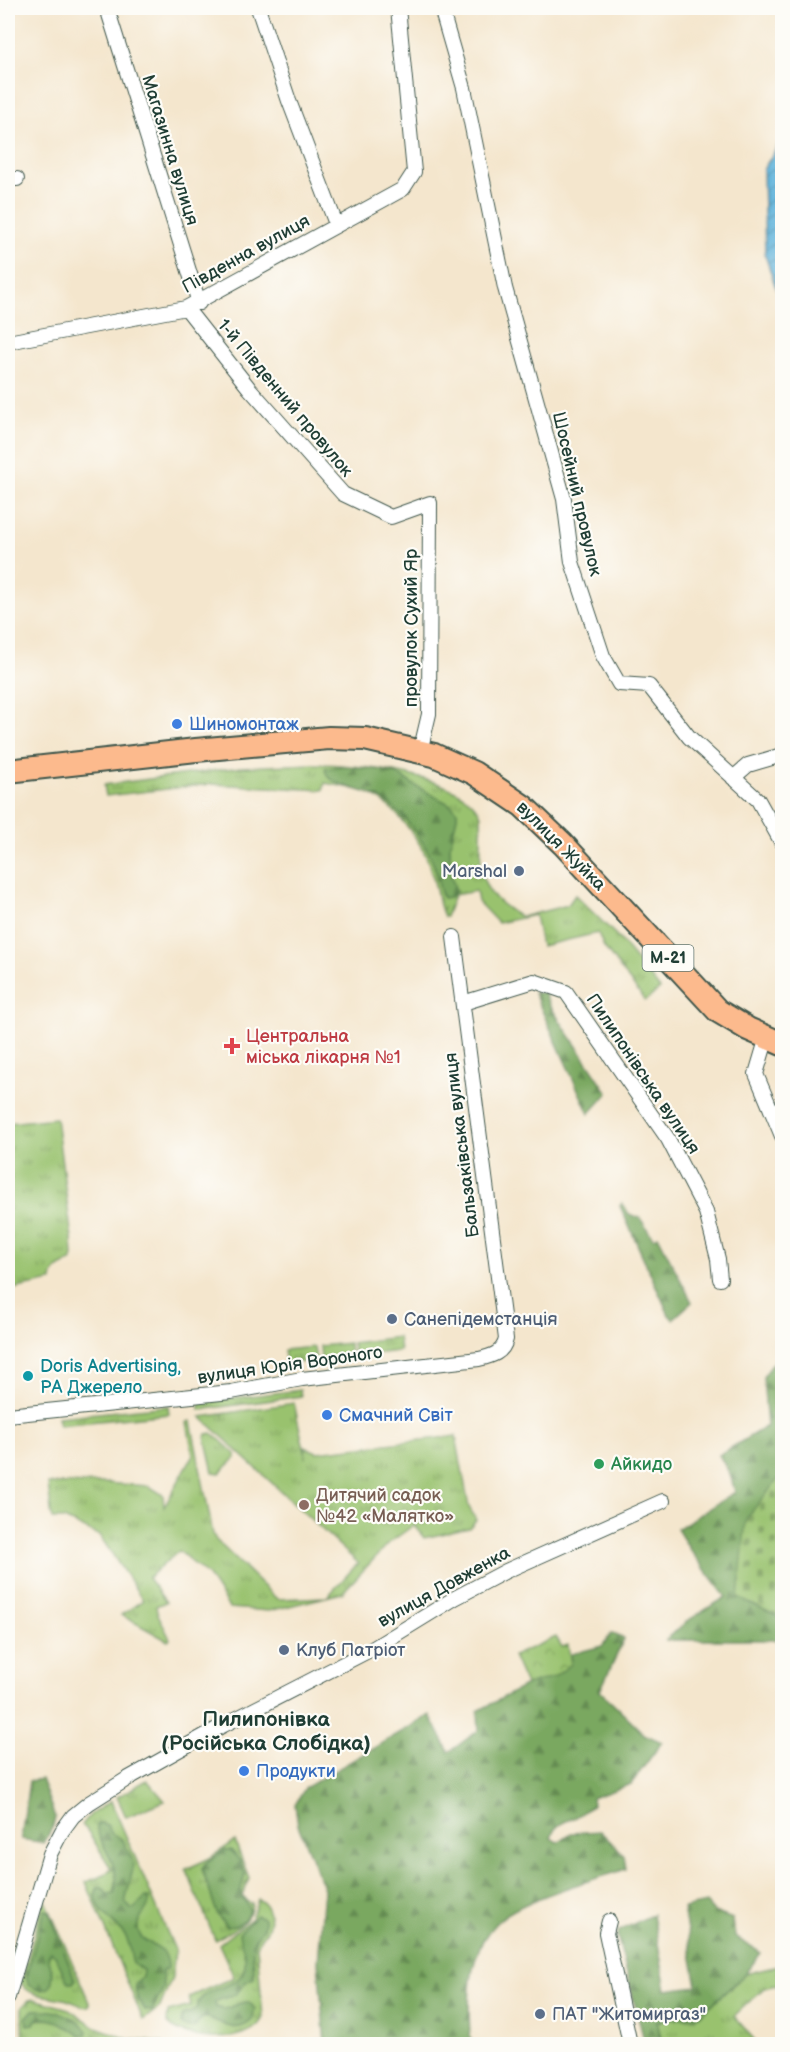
<svg xmlns="http://www.w3.org/2000/svg" width="790" height="2052" font-family="'Balsamiq Sans',sans-serif">
  <style>
    .grass { fill: url(#grass-tufts); stroke: #5c8051; stroke-width: 1.5 }
    .forest { fill: url(#forest-firs); stroke: #4c724a; stroke-width: 1.5 }
    .cemetery { fill: url(#cemetery-stones); stroke: #5c8051; stroke-width: 1.5 }
    .park { fill: url(#park-crowns); stroke: #5c8051; stroke-width: 1.5 }
    .water { fill: url(#water-waves); stroke: #3e7887; stroke-width: 1.5 }
    .lines { fill: none; stroke-linecap: round; stroke-linejoin: round }
    .minor-casing { stroke: #3f564b; stroke-width: 16 }
    .trunk-casing { stroke: #3f564b; stroke-width: 26 }
    .minor { stroke: #fff; stroke-width: 14 }
    .trunk { stroke: #fcba8d; stroke-width: 22 }
    .shop-dot { fill: #3f7fe0; stroke: #fdfcf7; stroke-width: 2 }
    .service-dot { fill: #5c6f8a; stroke: #fdfcf7; stroke-width: 2 }
    .health-dot { fill: #e0444e; stroke: #fdfcf7; stroke-width: 2 }
    .culture-dot { fill: #0f9aa8; stroke: #fdfcf7; stroke-width: 2 }
    .leisure-dot { fill: #2e9e5b; stroke: #fdfcf7; stroke-width: 2 }
    .education-dot { fill: #8d6e63; stroke: #fdfcf7; stroke-width: 2 }
    .labels { text-anchor: middle; dominant-baseline: central; stroke-width: 4.5; stroke-linejoin: round; paint-order: stroke }
    .shield { fill: #fdfcf7; stroke: #62766e; stroke-width: 1.5 }
    .shield-label { font-size: 16px; font-weight: bold; fill: #1f3d34 }
    .street-label { font-size: 18px; fill: #1f3d34; stroke: #fdfcf7 }
    .shop-label { font-size: 18px; fill: #366cbe; stroke: #fdfcf7; text-anchor: start }
    .service-label { font-size: 18px; fill: #4e5e75; stroke: #fdfcf7; text-anchor: start }
    .health-label { font-size: 18px; fill: #be3a42; stroke: #fdfcf7; text-anchor: start }
    .culture-label { font-size: 18px; fill: #0d838f; stroke: #fdfcf7; text-anchor: start }
    .leisure-label { font-size: 18px; fill: #27864d; stroke: #fdfcf7; text-anchor: start }
    .education-label { font-size: 18px; fill: #785e54; stroke: #fdfcf7; text-anchor: start }
    .quarter-label { font-size: 21px; font-weight: bold; fill: #1f3d34; stroke: #fdfcf7 }
  </style>
  <defs>
    <pattern id="grass-tufts" width="24" height="20" patternUnits="userSpaceOnUse" patternTransform="scale(1.5)"><rect width="24" height="20" fill="#99c26e"/><path d="M3 7l-1-3M5 7V3M7 7l1-3M15 17l-1-3M17 17v-4M19 17l1-3" fill="none" stroke="#7c9f5b"/></pattern>
    <pattern id="forest-firs" width="22" height="20" patternUnits="userSpaceOnUse" patternTransform="scale(1.5)"><rect width="22" height="20" fill="#7aa861"/><path d="M5 1l3.5 6h-7zM16 11l3.5 6h-7z" fill="#638a51"/></pattern>
    <pattern id="cemetery-stones" width="16" height="16" patternUnits="userSpaceOnUse" patternTransform="scale(1.5)"><rect width="16" height="16" fill="#99c26e"/><path d="M2 7V4a2 2 0 0 1 4 0v3zM10 15v-3a2 2 0 0 1 4 0v3z" fill="#7c9f5b"/></pattern>
    <pattern id="park-crowns" width="20" height="18" patternUnits="userSpaceOnUse" patternTransform="scale(1.5)"><rect width="20" height="18" fill="#99c26e"/><path d="M2 6a3 3 0 1 1 6 0M12 15a3 3 0 1 1 6 0" fill="none" stroke="#7c9f5b"/></pattern>
    <pattern id="water-waves" width="16" height="10" patternUnits="userSpaceOnUse" patternTransform="scale(1.5)"><rect width="16" height="10" fill="#5eb2da"/><path d="M0 5q4-4 8 0t8 0" fill="none" stroke="#4d92b2"/></pattern>
  </defs>
  <rect width="100%" height="100%" fill="#fdfcf7"/>
  <filter id="ink" filterUnits="userSpaceOnUse"><feTurbulence type="fractalNoise" baseFrequency=".0167" numOctaves="2"/><feDisplacementMap in="SourceGraphic" scale="12" xChannelSelector="R" yChannelSelector="G"/><feConvolveMatrix kernelMatrix="1 2 1 2 8 2 1 2 1" color-interpolation-filters="sRGB"/></filter>
  <filter id="wash" filterUnits="userSpaceOnUse"><feTurbulence type="fractalNoise" baseFrequency=".008" numOctaves="4" result="noise"/><feDisplacementMap in="SourceGraphic" scale="24" xChannelSelector="R" yChannelSelector="G"/><feGaussianBlur stdDeviation="1.35" result="paint"/><feColorMatrix in="noise" values="0 0 0 0 0 0 0 0 0 0 0 0 0 0 0 0 0 1.4 0 .05"/><feComposite in="paint" operator="in"/></filter>
  <g filter="url(#wash)">
    <rect width="100%" height="100%" fill="#f4e6cd"/>
    <!-- grass -->
    <path class="grass" d="M314,764C353,764 465,775 481,815C483,864 469,888 521,917L568,905L575,895L616,935L660,989L645,1001L604,947L598,933L541,946L535,915L498,923L478,902L476,891L454,895L446,917H444C437,900 435,881 429,864C421,840 393,804 370,794C356,788 340,786 325,783L323,790L211,784L106,796L104,785L241,767Z
      M56,1118L72,1239L73,1257L71,1262C61,1266 53,1268 52,1281L8,1290V1123Z
      M398,1337L400,1351L354,1356L352,1343Z
      M349,1343L350,1357L321,1360L320,1346Z
      M314,1347L316,1360L286,1364L284,1350Z
      M300,1390L301,1396L200,1410L199,1402Z
      M294,1403L306,1458L305,1447L317,1452L456,1436L469,1507L476,1520L469,1528L424,1538L414,1525L389,1543L342,1593L269,1611L229,1608L208,1576L179,1551L148,1578L166,1602L156,1606L157,1612L170,1639L168,1641L121,1615L143,1600L100,1536L64,1519H52L48,1484L104,1483L149,1486L163,1495L164,1507L193,1455L187,1422L191,1421L213,1534L216,1540L277,1599L327,1597L358,1563L201,1417Z
      M168,1406L169,1414L59,1425L58,1417Z
      M212,1433L236,1454V1458L220,1473L213,1472L205,1437L207,1434Z
      M147,1780L165,1801L126,1817L117,1797Z
      M111,1801L175,1950L172,1977L160,2007L143,2020L86,1882L105,1875L111,1868L87,1830L82,1825L91,1814Z
      M235,1841L249,1878L242,1896L250,1904L252,1903C251,1924 230,1931 215,1940L186,1869L208,1859Z
      M258,1899C268,1904 273,1919 267,1930C263,1936 259,1939 257,1947L263,2017C254,2045 182,2043 167,2022L168,2012L191,2006L189,1997L234,1977L219,1944L251,1919Z
      M46,1901L90,2004L88,2007C81,2007 76,2003 70,2001C55,1995 28,1999 21,1982L43,1904Z
      M782,1965V1992L776,1985L764,1988L734,2016L758,2044H662L657,2021L699,2016L745,1974Z
      M34,1999L69,2009L96,2027L128,2039L164,2043V2044H97L95,2037L61,2043V2044H23L22,2007L29,2000Z"/>
    <!-- forest -->
    <path class="forest" d="M342,766L377,769L397,774L414,785L451,805L457,811V817L450,845L451,876L456,891L450,897L443,898C439,889 438,880 436,871C428,845 406,816 384,800C369,789 327,788 325,769Z
      M544,992L550,1006L608,1093L589,1114L534,993Z
      M622,1203L629,1214L640,1218L653,1238L658,1236L692,1302L673,1319L669,1315L620,1206Z
      M777,1358L782,1369V1640H666L687,1621L726,1597L690,1550L677,1529L735,1492L730,1474L719,1455L767,1426L763,1377Z
      M612,1633L624,1639L600,1691L644,1734L662,1742L631,1784L592,1798L593,1804C588,1808 582,1814 576,1817C565,1822 554,1824 551,1838L558,1842L571,1833L600,1831L624,1855L626,1869C594,1880 518,1900 496,1923C466,1953 467,2006 471,2044H325L318,1962L324,1889L298,1825L295,1805L305,1788L430,1715L449,1752L479,1730L478,1711L532,1682L554,1677L571,1664V1654L602,1646Z
      M41,1779L55,1817L53,1826L44,1843L21,1839L29,1781Z
      M100,1823L107,1825L112,1834L123,1840L134,1864L125,1903L131,1909H134L145,1897L149,1898C151,1910 136,1916 138,1929C141,1949 168,1939 168,1968L162,1971L164,1987L152,2011L145,2010L137,1998L135,1985L142,1977L143,1970L133,1964C130,1955 131,1946 126,1937C118,1924 87,1906 98,1887L104,1889L108,1894L114,1893C122,1867 104,1853 97,1830V1825Z
      M225,1850H231L240,1861L245,1874L240,1892L249,1909C248,1920 238,1926 227,1927L218,1916L202,1869L207,1862Z
      M706,1903L714,1912L733,1919L735,1937L761,1953L745,1974L699,2016L657,2021L660,2037L644,2040L617,1935L619,1931L653,1914L666,1990L697,1986L683,1908Z
      M45,1910L49,1911L75,1980L73,1983L67,1981L55,1955L51,1952L48,1957L53,1974L51,1986C44,1992 36,1990 29,1985L26,1976Z
      M257,1915L264,1918C266,1930 256,1934 254,1944C251,1955 255,1967 254,1978C239,1983 243,1990 234,1995C227,1998 221,1997 215,2003L216,2007C229,2013 236,2001 249,2002L255,2009L252,2020C229,2042 211,2007 199,2021C197,2023 196,2026 194,2028L184,2027L181,2023L182,2015L192,2012L196,2009C201,1982 242,1993 245,1965C247,1954 240,1944 239,1933Z
      M33,2010C55,2009 74,2014 88,2031L87,2034L80,2035C65,2026 55,2016 36,2020L34,2024L27,2025L26,2018Z"/>
    <!-- cemetery -->
    <path class="cemetery" d="M782,1474V1618L738,1598L746,1519Z"/>
    <!-- park -->
    <path class="park" d="M556,1637L562,1647L568,1645L571,1664L554,1677L526,1685L513,1656Z"/>
    <!-- water -->
    <path class="water" d="M782,139V306L765,255L763,170Z"/>
  </g>
  <g filter="url(#ink)">
    <g class="lines">
      <!-- minor casing -->
      <g class="minor-casing">
        <path id="minor" d="M107,8L199,303
          M258,8L289,101L336,224
          M441,8L464,88L505,288L564,499L572,562L603,656L619,684L649,686L689,737L758,800L782,843
          M8,179H17
          M186,308L249,388L343,494L391,517L430,503L429,714L420,752
          M8,342L186,308L403,189L414,172L398,8
          M733,778L748,765L782,755
          M463,1003L534,981L566,992L668,1139L706,1212L718,1259L720,1279
          M767,1037L756,1074L782,1136
          M8,1415L231,1392L302,1379L479,1359C492,1356 503,1353 506,1339L454,937
          M609,1921L606,1933L630,2044
          M8,1997L50,1854L62,1831L73,1816L89,1803L127,1779L220,1727L372,1649L455,1598L506,1571L663,1501"/>
      </g>
      <!-- trunk casing -->
      <g class="trunk-casing">
        <path id="trunk" d="M8,771L196,750L329,738L365,739L434,755L474,773L523,806L563,844L718,1011L748,1029L782,1044"/>
      </g>
      <!-- minor -->
      <use href="#minor" class="minor"/>
      <!-- trunk -->
      <use href="#trunk" class="trunk"/>
    </g>
  </g>
  <!-- markers -->
  <g class="shop-dot">
    <circle cx="177" cy="724" r="6"/>
    <circle cx="327" cy="1415" r="6"/>
    <circle cx="244" cy="1771" r="6"/>
  </g>
  <g class="service-dot">
    <circle cx="519" cy="871" r="6"/>
    <circle cx="392" cy="1319" r="6"/>
    <circle cx="284" cy="1650" r="6"/>
    <circle cx="540" cy="2014" r="6"/>
  </g>
  <path class="health-dot" d="M229 1037h6v6h6v6h-6v6h-6v-6h-6v-6h6z"/>
  <circle class="culture-dot" cx="28" cy="1376" r="6"/>
  <circle class="leisure-dot" cx="599" cy="1464" r="6"/>
  <circle class="education-dot" cx="304" cy="1505" r="6"/>
  <g class="labels">
    <!-- shield labels -->
    <rect class="shield" x="642.5" y="945" width="51" height="26" rx="4.5"/>
    <g class="shield-label">
      <text x="668" y="958">М-21</text>
    </g>
    <!-- street labels -->
    <g class="street-label">
      <text transform="translate(170 150) rotate(73)">Магазинна вулиця</text>
      <text transform="translate(246 254) rotate(-29)">Південна вулиця</text>
      <text transform="translate(285 398) rotate(50)">1-й Південний провулок</text>
      <text transform="translate(577 494) rotate(77)">Шосейний провулок</text>
      <text transform="translate(411 628) rotate(-90)">провулок Сухий Яр</text>
      <text transform="translate(561 846) rotate(45)">вулиця Жуйка</text>
      <text transform="translate(643 1074) rotate(56)">Пилипонівська вулиця</text>
      <text transform="translate(462 1145) rotate(-97)">Бальзаківська вулиця</text>
      <text transform="translate(290 1365) rotate(-8)">вулиця Юрія Вороного</text>
      <text transform="translate(444 1587) rotate(-29)">вулиця Довженка</text>
    </g>
    <!-- shop labels -->
    <g class="shop-label">
      <text x="189" y="724">Шиномонтаж</text>
      <text x="339" y="1415">Смачний Світ</text>
      <text x="256" y="1771">Продукти</text>
    </g>
    <!-- service labels -->
    <g class="service-label">
      <text x="507" y="871" text-anchor="end">Marshal</text>
      <text x="404" y="1319">Санепідемстанція</text>
      <text x="296" y="1650">Клуб Патріот</text>
      <text x="552" y="2014">ПАТ "Житомиргаз"</text>
    </g>
    <!-- health labels -->
    <g class="health-label">
      <text x="246" y="1036">Центральна<tspan x="246" dy="21">міська лікарня №1</tspan></text>
    </g>
    <!-- culture labels -->
    <g class="culture-label">
      <text x="40" y="1366">Doris Advertising,<tspan x="40" dy="21">РА Джерело</tspan></text>
    </g>
    <!-- leisure labels -->
    <g class="leisure-label">
      <text x="611" y="1464">Айкидо</text>
    </g>
    <!-- education labels -->
    <g class="education-label">
      <text x="316" y="1495">Дитячий садок<tspan x="316" dy="21">№42 «Малятко»</tspan></text>
    </g>
    <!-- quarter labels -->
    <g class="quarter-label">
      <text x="266" y="1719">Пилипонівка<tspan x="266" dy="24">(Російська Слобідка)</tspan></text>
    </g>
  </g>
  <!-- margin -->
  <rect width="790" height="2052" fill="none" stroke="#fdfcf7" stroke-width="30"/>
</svg>
